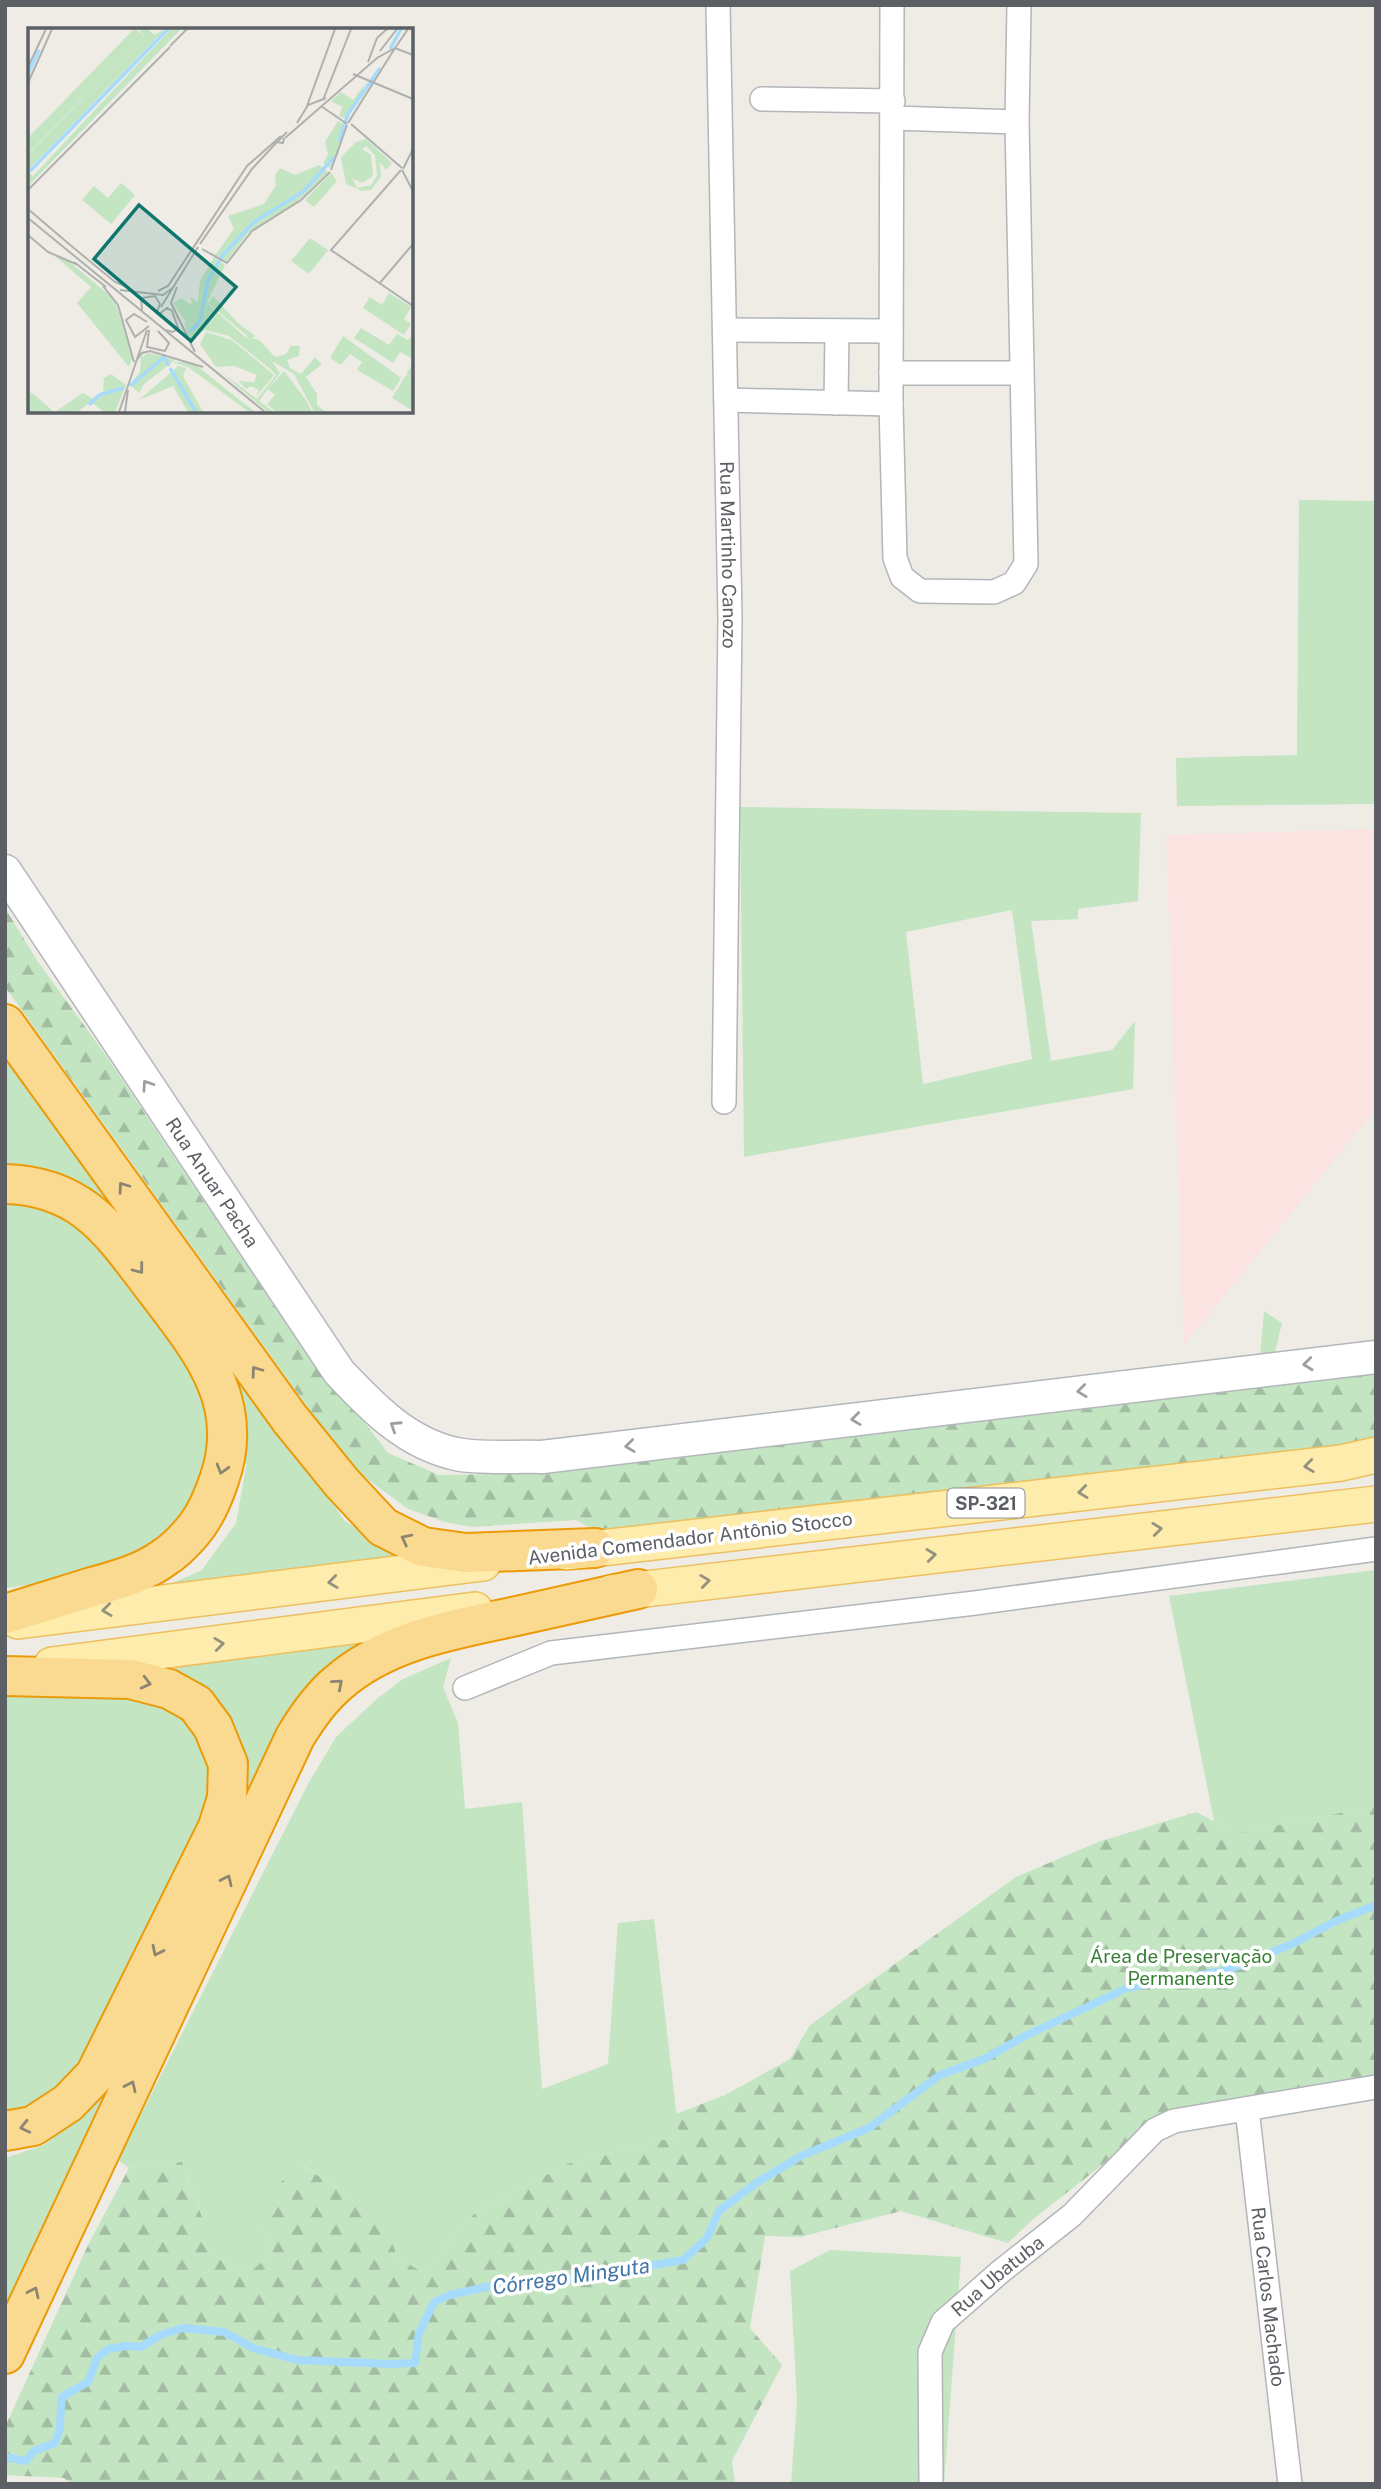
<svg xmlns="http://www.w3.org/2000/svg" width="1381" height="2489" font-family="'Public Sans',sans-serif">
  <style>
    .medical { fill: #fbe3e1 }
    .green { fill: #c3e5c2; fill-rule: evenodd }
    .forest { fill: url(#forest-firs) }
    .lines { fill: none; stroke-linecap: round; stroke-linejoin: round }
    .stream { stroke: #a7dbfc; stroke-width: 8 }
    .street-casing { stroke: #b2b5b9; stroke-width: 26 }
    .secondary-casing { stroke: #b3b7bc; stroke-width: 35 }
    .primary-casing { stroke: #edbf5f; stroke-width: 38 }
    .highway-casing { stroke: #ec9a07; stroke-width: 42 }
    .street { stroke: #fff; stroke-width: 23 }
    .secondary { stroke: #fff; stroke-width: 32 }
    .primary { stroke: #fdecab; stroke-width: 35 }
    .highway { stroke: #fada90; stroke-width: 38 }
    .oneway { stroke: #9da0a3 }
    .oneway2 { stroke: #8b8572 }
    .oneway3 { stroke: #94917e }
    .labels { text-anchor: middle; dominant-baseline: central; stroke-width: 7; stroke-linejoin: round; paint-order: stroke }
    .shield { fill: #fff; stroke: #8d9093; stroke-width: 2 }
    .shield-label { font-size: 18px; font-weight: bold; fill: #5c6065 }
    .street-label { font-size: 19px; fill: #5c6065; stroke: #fff }
    .park-label { font-size: 19px; fill: #378137; stroke: #fff }
    .water-label { font-size: 21px; font-style: italic; fill: #4176a6; stroke: #fff }
    .inset-river { fill: none; stroke: #a7dbfc; stroke-width: 3.5 }
    .inset-road { fill: none; stroke: #b0b0ae; stroke-width: 2 }
    .view { fill: #0f766e; fill-opacity: 0.15; stroke: #0f766e; stroke-width: 3.5 }
    .inset-edge { fill: none; stroke: #5c6065; stroke-width: 3.5 }
  </style>
  <defs>
    <pattern id="forest-firs" width="22" height="20" patternUnits="userSpaceOnUse" patternTransform="scale(1.75)"><rect width="22" height="20" fill="#c3e5c2"/><path d="M5 1l3.5 6h-7zM16 11l3.5 6h-7z" fill="#a2bda1"/></pattern>
  </defs>
  <rect width="100%" height="100%" fill="#eeece5"/>
  <!-- medical -->
  <path class="medical" d="M1376,829V1109L1184,1345L1166,835Z"/>
  <!-- green -->
  <path class="green" d="M1299,500L1376,501V804L1177,806L1176,758L1297,755Z
    M740,807L1141,813L1138,901L1078,909V919L1031,921L1051,1061L1112,1050L1135,1021L1133,1089L744,1157ZM1012,910L1032,1059L923,1084L906,932Z
    M5,1047L345,1521L411,1564L150,1593L202,1570L236,1523L246,1467L245,1405L97,1200L5,1172Z
    M5,1201L53,1202L106,1243L189,1353L216,1412L207,1481L181,1528L134,1562L68,1580L5,1588Z
    M1264,1311L1282,1323L1272,1364L1259,1367Z
    M1376,1570V1806L1238,1833L1214,1821L1169,1596Z
    M385,1634L292,1720L5,2308V2158L44,2145L92,2107L234,1820L243,1766L159,1666Z
    M451,1658L443,1687L458,1723L465,1809L522,1802L542,2089L608,2064L618,1923L654,1919L679,2136L567,2164L475,2213L424,2273L398,2258L388,2235L342,2191L302,2165L260,2221L273,2253L252,2270L218,2258L202,2241V2216L182,2162L129,2168L118,2160L308,1784L336,1737L378,1698L403,1679Z
    M5,1691H136L174,1706L209,1752L213,1800L94,2041L65,2085L21,2115L5,2116Z
    M830,2250L961,2257L944,2484H791L797,2402L790,2271Z"/>
  <!-- forest -->
  <path class="forest" d="M5,908L38,962L107,1057L271,1301L388,1453L439,1475L497,1474L1376,1366V1438L1343,1446L603,1535L576,1520L472,1527L445,1522L408,1509L351,1467L5,987Z
    M1376,1806V2081L1162,2118L1032,2220L1008,2243L901,2211L800,2237L765,2236L750,2328L782,2365L732,2461L735,2484H71L64,2478L5,2475V2427L89,2243L129,2168L182,2162L202,2217V2241L218,2258L252,2270L273,2253L260,2221L269,2192L301,2165L342,2191L389,2235L398,2258L424,2273L475,2213L567,2164L679,2136L676,2114L725,2095L790,2059L810,2025L1016,1877L1098,1842L1196,1812L1238,1833Z"/>
  <g class="lines">
    <!-- stream -->
    <path class="stream" d="M5,2457L26,2461L34,2451L55,2443C63,2426 59,2416 62,2397L88,2382L97,2358L108,2349L126,2346L141,2347L160,2335L183,2328L224,2332L253,2348L297,2360L389,2364L415,2363L419,2333L434,2302L450,2295L495,2285L523,2287L683,2260L707,2238L719,2211L756,2183L801,2156L869,2128L940,2075L984,2059L1027,2035L1127,1988L1228,1970L1292,1944L1336,1921L1376,1905"/>
    <!-- street casing -->
    <g class="street-casing">
      <g id="street">
        <path id="s1" d="M718,5L730,618L724,1102"/>
        <path d="M892,5L891,404L895,558L902,577L920,591L994,592L1014,583L1026,564L1017,122L1019,5"/>
        <path d="M762,99L893,101"/>
        <path d="M893,118L1017,122"/>
        <path d="M725,330L891,331"/>
        <path d="M891,373H1021"/>
        <path d="M726,400L891,404"/>
        <path d="M836,403L837,331"/>
        <path d="M465,1688L551,1653L975,1603L1376,1549"/>
        <path id="s2" d="M1247,2109L1290,2484"/>
        <path id="s3" d="M931,2484L930,2352L943,2322L1000,2272L1072,2215L1155,2130L1174,2121L1376,2087"/>
      </g>
    </g>
    <!-- secondary casing -->
    <g class="secondary-casing">
      <g id="secondary">
        <path id="s4" d="M5,871L339,1372C372,1407 406,1443 456,1454C477,1459 518,1456 542,1457L1376,1357"/>
      </g>
    </g>
    <!-- primary casing -->
    <g class="primary-casing">
      <path id="primary" d="M566,1552L1341,1463L1376,1455
        M611,1593L1376,1504
        M18,1621L483,1563
        M52,1665L475,1610"/>
    </g>
    <!-- highway casing -->
    <g class="highway-casing">
      <path id="highway" d="M5,1024L290,1419L342,1483L383,1527L423,1547L466,1553L595,1548
        M5,1184C84,1186 112,1233 155,1289C199,1347 247,1402 219,1480C213,1498 205,1517 192,1532C185,1540 175,1551 165,1557C144,1573 117,1580 92,1587C63,1596 34,1605 5,1614
        M5,1676L130,1679L169,1689L196,1704L213,1727L228,1764L227,1798L218,1827L95,2075L68,2103L33,2126L5,2131
        M5,2354L295,1737C307,1717 320,1698 338,1683C386,1641 451,1630 512,1617C554,1608 596,1598 638,1589"/>
    </g>
    <!-- street -->
    <use href="#street" class="street"/>
    <!-- secondary -->
    <use href="#secondary" class="secondary"/>
    <!-- primary -->
    <use href="#primary" class="primary"/>
    <!-- highway -->
    <use href="#highway" class="highway"/>
  </g>
  <!-- one-way arrows -->
  <defs><path id="oneway-chevron" d="M-2-3.5L2.5 0L-2 3.5" fill="none" stroke-width="1.6" stroke-linecap="round" stroke-linejoin="round" transform="scale(1.75)"/></defs>
  <g class="oneway">
    <use href="#oneway-chevron" transform="translate(147 1085) rotate(-124)"/>
    <use href="#oneway-chevron" transform="translate(1308 1364) rotate(174)"/>
    <use href="#oneway-chevron" transform="translate(1082 1391) rotate(173)"/>
    <use href="#oneway-chevron" transform="translate(856 1419) rotate(173)"/>
    <use href="#oneway-chevron" transform="translate(395 1426) rotate(-147)"/>
    <use href="#oneway-chevron" transform="translate(630 1446) rotate(173)"/>
  </g>
  <g class="oneway2">
    <use href="#oneway-chevron" transform="translate(123 1187) rotate(-126)"/>
    <use href="#oneway-chevron" transform="translate(139 1269) rotate(52)"/>
    <use href="#oneway-chevron" transform="translate(256 1371) rotate(-126)"/>
    <use href="#oneway-chevron" transform="translate(222 1469) rotate(106)"/>
    <use href="#oneway-chevron" transform="translate(406 1539) rotate(-153)"/>
    <use href="#oneway-chevron" transform="translate(146 1683) rotate(14)"/>
    <use href="#oneway-chevron" transform="translate(338 1684) rotate(-41)"/>
    <use href="#oneway-chevron" transform="translate(227 1880) rotate(-65)"/>
    <use href="#oneway-chevron" transform="translate(157 1951) rotate(116)"/>
    <use href="#oneway-chevron" transform="translate(131 2086) rotate(-65)"/>
    <use href="#oneway-chevron" transform="translate(25 2127) rotate(167)"/>
    <use href="#oneway-chevron" transform="translate(34 2292) rotate(-65)"/>
  </g>
  <g class="oneway3">
    <use href="#oneway-chevron" transform="translate(1309 1466) rotate(173)"/>
    <use href="#oneway-chevron" transform="translate(1083 1492) rotate(173)"/>
    <use href="#oneway-chevron" transform="translate(1157 1529) rotate(-7)"/>
    <use href="#oneway-chevron" transform="translate(931 1555) rotate(-7)"/>
    <use href="#oneway-chevron" transform="translate(705 1581) rotate(-7)"/>
    <use href="#oneway-chevron" transform="translate(333 1582) rotate(173)"/>
    <use href="#oneway-chevron" transform="translate(107 1610) rotate(173)"/>
    <use href="#oneway-chevron" transform="translate(219 1644) rotate(-7)"/>
  </g>
  <g class="labels">
    <!-- shield labels -->
    <rect class="shield" x="947.5" y="1488.5" width="77" height="29" rx="5"/>
    <g class="shield-label">
      <text x="986" y="1503">SP-321</text>
    </g>
    <!-- street labels -->
    <g class="street-label">
      <text stroke="none"><textPath href="#s1" startOffset="550">Rua Martinho Canozo</textPath></text>
      <text stroke="none"><textPath href="#s4" startOffset="374">Rua Anuar Pacha</textPath></text>
      <text transform="translate(690 1538) rotate(-7)">Avenida Comendador Antônio Stocco</text>
      <text stroke="none"><textPath href="#s3" startOffset="236">Rua Ubatuba</textPath></text>
      <text stroke="none"><textPath href="#s2" startOffset="189">Rua Carlos Machado</textPath></text>
    </g>
    <!-- park labels -->
    <g class="park-label">
      <text x="1181" y="1956">Área de Preservação<tspan x="1181" dy="22">Permanente</tspan></text>
    </g>
    <!-- water labels -->
    <g class="water-label">
      <text transform="translate(571 2276) rotate(-8)">Córrego Minguta</text>
    </g>
  </g>
  <!-- overview -->
  <g transform="translate(28 28)">
    <rect width="385" height="385" fill="#eeece5"/>
    <path d="M110,1H120L126,7L137,1L0,142V127L116,7ZM143,1H153L0,158V144L5,148ZM338,111L364,135L358,142L352,134L353,149L343,162L334,163L318,156L313,129L328,114ZM338,118L347,127L349,148L343,157L329,160L324,150L334,155L345,148L343,127L334,121ZM303,145L309,153L286,179L277,172ZM93,155L107,167L83,196L54,172L66,158L80,170ZM282,210L300,222L281,246L263,233ZM27,228L38,231L86,271L105,328L101,339L49,275L63,259ZM361,265L383,279L376,291L383,296L376,307L335,280L342,269L354,277ZM185,268L209,294L227,308L223,311L180,275ZM162,269L172,275L169,289L160,297L145,275L153,270L165,278ZM333,300L361,317L369,306L380,312L385,306V331L372,324L365,335L326,310ZM178,304L204,312L246,347L228,369L231,362L223,358L218,361L211,353L226,354L229,347L206,338L188,339L172,316ZM315,308L373,350L365,363L329,342L334,334L322,326L313,337L302,330ZM144,334H164L227,384H221L160,339ZM385,335V383L364,370L378,347L384,350L378,346ZM256,343L278,372L284,384H248L239,376L247,367L240,361ZM0,363L8,368L26,384H0Z" fill="#c3e5c2" fill-rule="evenodd"/>
    <path d="M339,53L319,91L311,88L314,79L303,73L313,64L325,72ZM310,93L317,97L310,127L302,140L295,135L300,126L297,114ZM291,137L300,144L268,175L220,205L198,234L181,223L188,226L206,201L200,188L236,176L248,157L247,147L252,140L267,147ZM186,229L197,237L179,275L216,308L231,312L247,329L258,326L263,318H272L271,328L259,332L262,340L273,346L287,329L294,336L278,349L289,366V377L298,384H286L266,346L244,333L252,345L231,373L246,384H240L189,341L229,371L248,347L241,340L201,308L177,302L162,313L156,295L163,296L160,291L168,289L172,253ZM121,325L147,332L116,356L111,365L102,356L112,344L113,329ZM150,338L158,340L155,348L175,384H160L145,358L111,372ZM83,346L98,357L87,384H76L63,374L49,384H27L55,365L65,371L75,364L76,350Z" fill="#c3e5c2"/>
    <path d="M106,1L116,7L0,126V110Z" fill="#c3e5c2"/>
    <path class="inset-river" d="M362,21L373,1M0,46L11,22M311,114L320,86L352,40M2,143L140,1M162,304L172,293L180,253L195,227L226,194L276,163L306,129M142,340L168,384M102,358L136,329L141,338M61,377L71,367L96,360"/>
    <path class="inset-road" d="M142,18L159,1M352,23L369,1M340,34L349,10L359,1M0,39L18,1M325,46L385,71M0,55L24,1M295,72L323,1M279,78L307,1M293,78L319,96M269,95L280,77L298,70M320,95L367,20L385,27M323,96L374,140M256,110L255,115L249,114L259,104M257,110L349,30L367,20L380,1M375,141L385,121M303,142L319,97M373,142L303,222L385,278M374,142L385,163M0,162L142,19M0,181L41,216M0,190L237,384M0,207L20,224M41,216L87,254L101,260M172,216L224,141L249,114M174,221L199,235L224,203L273,172L302,144M20,224L48,236M46,234L78,259M351,256L385,216M75,258L90,277L106,334M149,259L143,275L167,324M92,262L135,267L146,259M130,263L140,258L219,138L253,108M133,279L170,219M114,282L113,270L127,268L132,276L128,286M130,287L139,280L144,283L150,300L145,304L137,302M119,294L106,286L98,292L107,309L121,298M121,302L119,319L137,323L141,315L130,303M108,333L114,325L122,323L175,339M91,384L119,302M97,384L100,362"/>
    <path class="view" d="M111,177L208,259L163,313L66,231Z"/>
    <rect width="385" height="385" class="inset-edge"/>
  </g>
  <!-- border -->
  <rect width="1381" height="2489" fill="none" stroke="#5c6065" stroke-width="14"/>
</svg>
